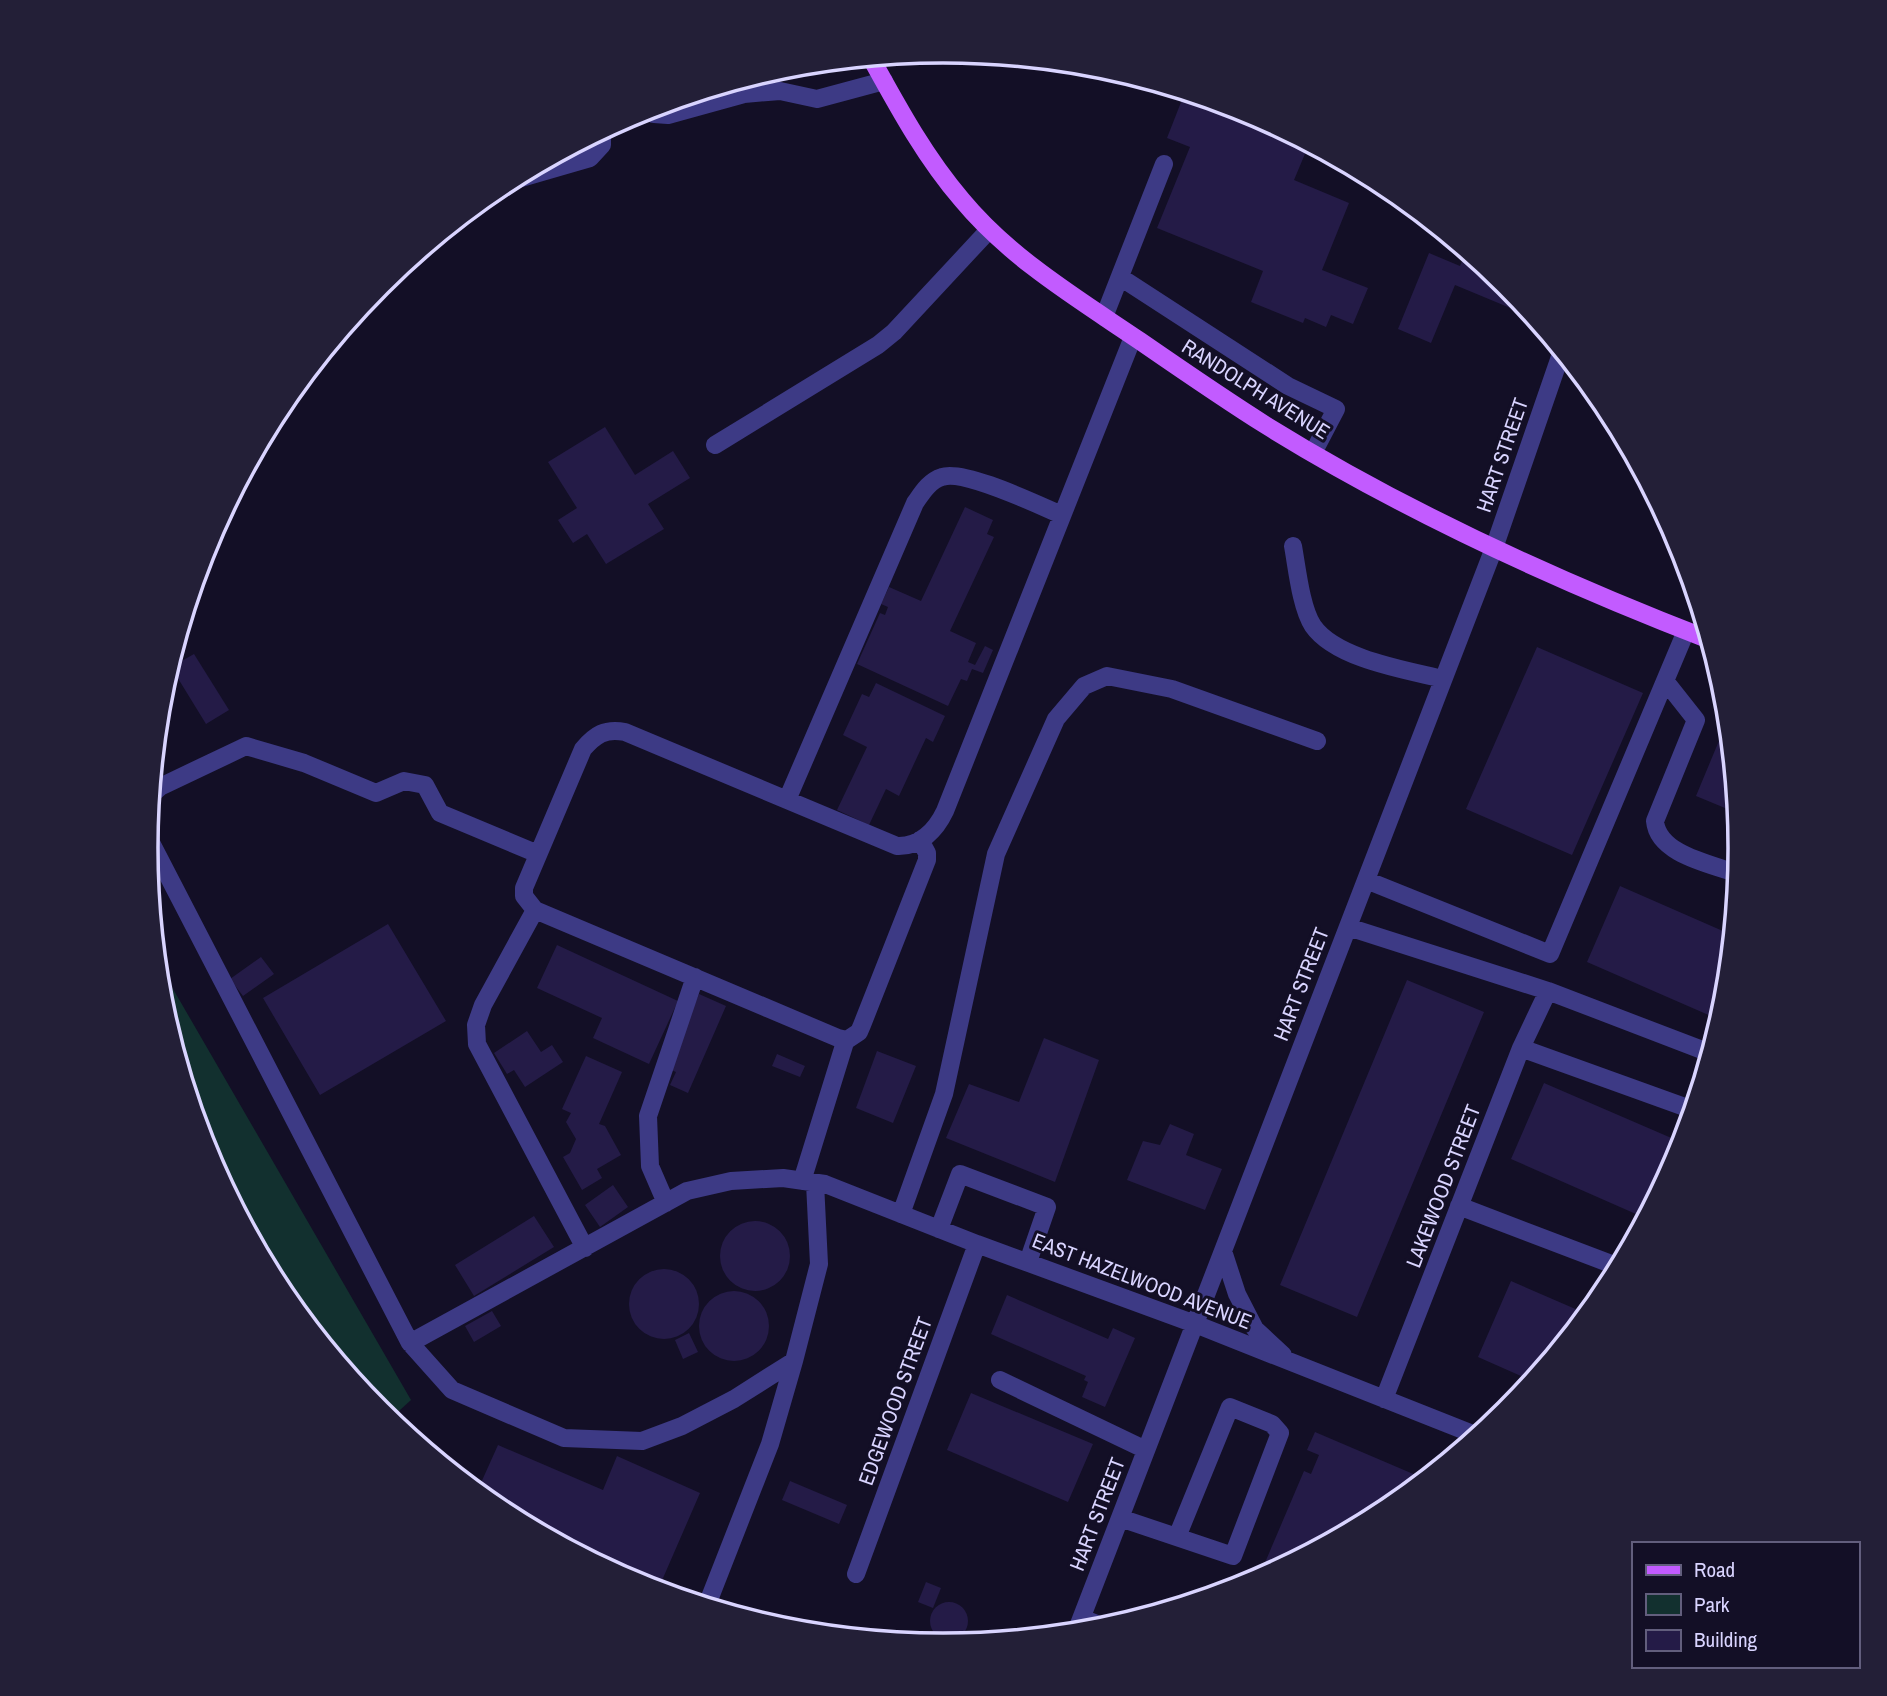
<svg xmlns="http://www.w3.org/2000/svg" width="1887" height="1696" font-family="'Archivo Narrow',sans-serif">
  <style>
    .green { fill: #12302f }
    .building { fill: #241b47 }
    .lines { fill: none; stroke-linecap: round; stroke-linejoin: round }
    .minor { stroke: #3d3a85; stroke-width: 18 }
    .major { stroke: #c25bff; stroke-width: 18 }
    .labels { text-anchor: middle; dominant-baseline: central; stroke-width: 6; stroke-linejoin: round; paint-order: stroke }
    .street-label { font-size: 21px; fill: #d9d4ff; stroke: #130f26 }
    .rim { fill: none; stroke: #d9d4ff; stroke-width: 3.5 }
  </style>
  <rect width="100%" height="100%" fill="#130f26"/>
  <!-- green -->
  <path class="green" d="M158,963L411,1400L389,1420L379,1411L280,1291L207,1153L162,1003Z"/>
  <!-- building -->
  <path class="building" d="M1185,92L1249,112L1324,152L1322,155L1307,149L1294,180L1349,203L1322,270L1368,288L1353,324L1331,315L1326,327L1305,318L1303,323L1251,302L1263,271L1157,228L1190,147L1167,138Z
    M1466,251L1508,285L1529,310L1527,315L1455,285L1431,343L1398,329L1429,253L1460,266Z
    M605,427L635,475L673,451L690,478L648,504L664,529L606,564L587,534L573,543L558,520L577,508L548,462Z
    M965,507L993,520L987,534L994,537L950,631L976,643L968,662L975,665L985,646L993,650L983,673L972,669L967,681L961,679L948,706L857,664L880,613L885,615L888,607L881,604L889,587L921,601Z
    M1537,647L1643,693L1572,855L1466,809Z
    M194,654L229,710L206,724L171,667Z
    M876,683L945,716L933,742L926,738L899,796L886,789L869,825L837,810L867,747L843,735L862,694L869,697Z
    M1728,719L1733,771L1737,813L1696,796Z
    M1620,886L1732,935L1725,1004L1720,1020L1587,962Z
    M388,924L446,1021L320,1095L263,998Z
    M557,945L678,1001L649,1064L593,1038L602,1018L537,988Z
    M261,957L274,974L243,996L230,979Z
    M1407,980L1484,1012L1357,1317L1280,1285Z
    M699,994L726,1006L688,1093L670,1085L676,1072L667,1068Z
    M527,1031L541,1052L552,1045L563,1062L525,1087L514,1070L507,1074L494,1053Z
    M1044,1038L1099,1060L1055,1182L946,1138L969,1084L1019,1102Z
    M877,1051L916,1066L893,1123L856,1108Z
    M777,1054L805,1066L800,1077L772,1066Z
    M586,1056L622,1072L599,1124L605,1126L621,1155L597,1169L602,1178L582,1190L563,1157L570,1153L576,1139L566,1122L571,1113L562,1109Z
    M1544,1083L1683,1143L1680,1153L1645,1218L1511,1159Z
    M1170,1124L1194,1134L1186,1155L1222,1169L1205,1210L1127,1180L1143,1141L1160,1145Z
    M613,1185L628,1207L600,1227L585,1205Z
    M534,1216L554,1247L474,1296L455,1265Z
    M720 1256a35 35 0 1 1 70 0a35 35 0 1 1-70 0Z
    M629 1304a35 35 0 1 1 70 0a35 35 0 1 1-70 0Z
    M1511,1281L1587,1314L1532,1381L1478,1357Z
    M699 1326a35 35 0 1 1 70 0a35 35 0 1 1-70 0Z
    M1007,1295L1108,1339L1113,1328L1135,1338L1105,1407L1082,1397L1088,1382L1084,1380L1086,1376L991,1334Z
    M492,1311L501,1326L474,1342L465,1326Z
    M689,1333L698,1352L683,1359L675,1340Z
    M971,1393L1093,1444L1068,1502L947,1450Z
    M1315,1432L1425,1479L1386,1511L1258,1579L1304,1471L1311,1474L1319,1455L1307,1450Z
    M498,1445L603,1490L617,1456L700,1493L660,1585L574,1547L576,1542L495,1506L483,1496L486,1488L480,1485Z
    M790,1481L847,1505L839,1524L782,1500Z
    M926,1582L941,1588L933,1608L918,1602Z
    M930 1621a19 19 0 1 1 38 0a19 19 0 1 1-38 0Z"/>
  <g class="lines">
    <!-- minor -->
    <path class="minor" d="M944,51L946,54L951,51
      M652,107L654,114L668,115L744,94L780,91L817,99L884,81
      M507,182L590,158L602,145V131
      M1120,277L1288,386L1336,409L1313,453
      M1104,317L1164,164
      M715,445L878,345L894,332L989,230
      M1293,546C1297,568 1301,608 1313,626C1336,659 1406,670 1443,679
      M1666,682L1696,720L1655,821C1658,855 1712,864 1738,874
      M151,795L160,787L246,746L304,763L376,793L404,781L425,785L440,813L538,854
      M787,800L915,503C922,493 929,481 942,477C964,469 1038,505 1062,515
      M147,835L410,1343
      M920,840L927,853V860L862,1025L859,1032L847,1040L838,1038L535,910L524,896V888L583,749C595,735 605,728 625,732L897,846C920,847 936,830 945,811L1133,337
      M1366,880L1550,954L1686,631
      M535,910L483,1005L476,1025L477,1044L585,1248
      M1348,927L1548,991L1710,1053
      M1521,1048L1693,1110
      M802,1181L846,1039
      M815,1183L819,1264L794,1361L734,1399L682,1426L642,1441L564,1438L452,1390L410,1343L687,1191L731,1181L783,1178L825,1184L977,1244L1195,1324L1478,1436
      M666,1203L650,1166L648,1116L695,977
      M1459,1206L1619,1267
      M901,1214L944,1094L996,854L1056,719L1084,686L1107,676L1172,689L1317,741
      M939,1229L960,1174L1047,1207L1028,1262
      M1223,1251L1237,1294L1255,1329L1283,1355
      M1000,1380L1146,1450
      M1384,1399L1521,1048L1548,991
      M1120,1518L1233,1556L1280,1433L1272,1424L1230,1407L1177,1537
      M856,1574L977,1244
      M707,1605L770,1444L794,1361
      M1082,1618L1107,1628
      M1076,1632L1494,548L1562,351"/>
    <!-- major -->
    <path class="major" d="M871,58C898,107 925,157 962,200C1010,258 1078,299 1140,341C1182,370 1224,399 1267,426C1406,512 1557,581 1710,640"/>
  </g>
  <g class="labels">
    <!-- street labels -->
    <g class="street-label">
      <text transform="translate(1256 389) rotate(32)">RANDOLPH AVENUE</text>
      <text transform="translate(1502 455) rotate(-71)">HART STREET</text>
      <text transform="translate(1301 984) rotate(-69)">HART STREET</text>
      <text transform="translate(1443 1186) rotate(-69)">LAKEWOOD STREET</text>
      <text transform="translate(1142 1281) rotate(21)">EAST HAZELWOOD AVENUE</text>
      <text transform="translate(895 1401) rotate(-70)">EDGEWOOD STREET</text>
      <text transform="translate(1097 1514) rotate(-69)">HART STREET</text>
    </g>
  </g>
  <!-- crop -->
  <path d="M0 0H1887V1696H0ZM158 848a785 785 0 1 1 1570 0a785 785 0 1 1-1570 0Z" fill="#231f37" fill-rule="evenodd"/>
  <path class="rim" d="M158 848a785 785 0 1 1 1570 0a785 785 0 1 1-1570 0Z"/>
  <!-- legend -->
  <rect x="1632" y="1542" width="228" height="126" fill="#130f26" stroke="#625e7d" stroke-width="2"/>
  <rect x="1646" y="1565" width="35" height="10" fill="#c25bff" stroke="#625e7d" stroke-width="2"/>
  <text x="1694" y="1577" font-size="21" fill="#d9d4ff">Road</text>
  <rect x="1646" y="1594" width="35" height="21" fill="#12302f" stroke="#625e7d" stroke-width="2"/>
  <text x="1694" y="1612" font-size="21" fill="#d9d4ff">Park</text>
  <rect x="1646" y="1630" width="35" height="21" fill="#241b47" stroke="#625e7d" stroke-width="2"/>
  <text x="1694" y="1647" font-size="21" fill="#d9d4ff">Building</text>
</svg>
